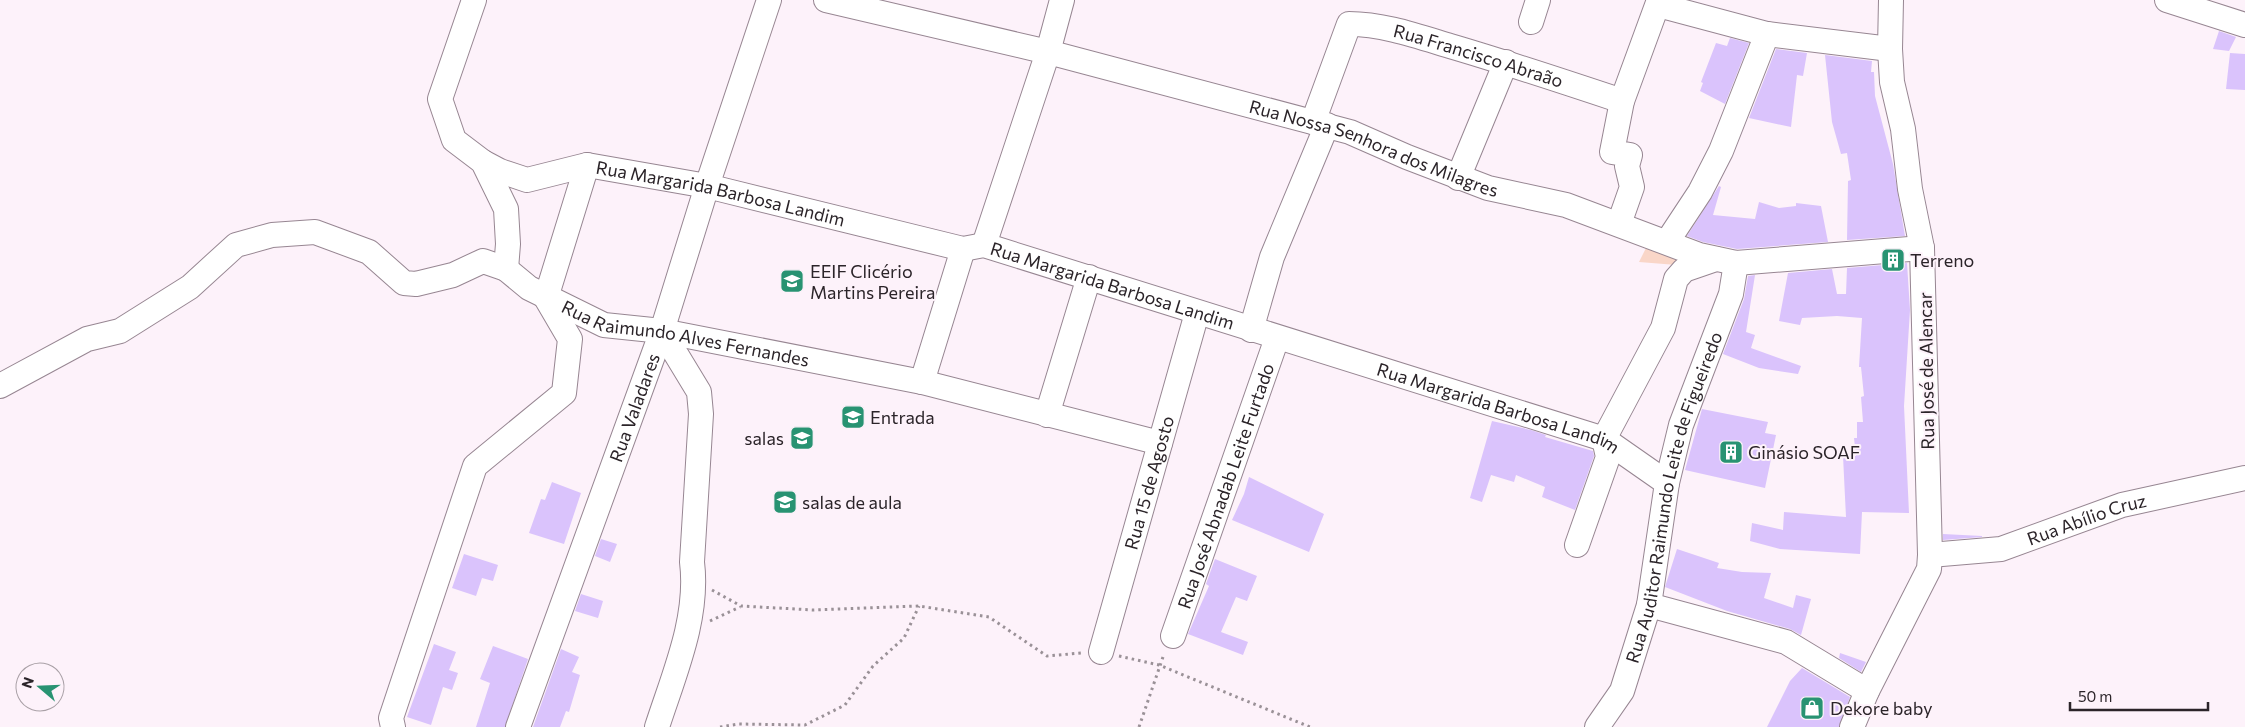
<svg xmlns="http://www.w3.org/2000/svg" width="2245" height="727" font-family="Commissioner,sans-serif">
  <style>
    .green { fill: #f9d6c8 }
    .building { fill: #dac3fc }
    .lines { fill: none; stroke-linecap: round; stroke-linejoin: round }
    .minor-casing { stroke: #978692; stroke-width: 26 }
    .path { stroke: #9a9197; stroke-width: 3; stroke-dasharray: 2.5 4; stroke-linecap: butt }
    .minor { stroke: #fff; stroke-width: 24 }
    .labels { text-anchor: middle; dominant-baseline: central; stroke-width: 4; stroke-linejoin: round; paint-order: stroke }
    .street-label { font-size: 18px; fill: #2b2429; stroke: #fdf2fa }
    .poi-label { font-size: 18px; fill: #2b2429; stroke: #fdf2fa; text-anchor: start }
  </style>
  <rect width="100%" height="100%" fill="#fdf2fa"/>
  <!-- green -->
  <path class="green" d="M1649,242L1689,266L1639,262Z"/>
  <!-- building -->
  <path class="building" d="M2219,31L2236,37L2229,51L2213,49Z
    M1730,38L1749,43L1725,104L1700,91L1703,83L1701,82L1716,43L1727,46Z
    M1776,49L1807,53L1803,76L1797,75L1791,127L1749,118Z
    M2230,53L2245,54V90L2226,89Z
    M1825,55L1872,61L1871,72H1874L1875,96L1893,164L1905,236L1847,240L1848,181L1851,180L1847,153L1841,154L1832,122Z
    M1719,186L1721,187L1713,215L1755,219L1759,202L1779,208L1796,206V203L1821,206L1828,242L1737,249L1703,242L1687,236Z
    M1907,263L1910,310L1904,406L1909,513L1862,512L1860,554L1780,549L1750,541L1752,523L1783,530L1784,512L1846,517L1843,456H1856L1854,438H1857V422H1863L1861,397L1864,396L1861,367H1859L1862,318L1837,316L1802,318L1800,325L1779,321L1788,273L1832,269L1837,294H1846L1847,268Z
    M1755,275L1746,332L1755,335L1751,348L1801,366L1798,374L1759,368L1723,354L1744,299L1748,276Z
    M1702,409L1768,422L1765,433L1776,435L1765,488L1685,470Z
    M1492,421L1531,430L1546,435L1545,437L1593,451L1594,456L1575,510L1542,497L1545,487L1516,475L1514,482L1491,475L1482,502L1470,498Z
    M1249,477L1324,514L1309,552L1232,520L1244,494Z
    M552,482L581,493L564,544L529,533L541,499L545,500Z
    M1943,534L1982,536V537L1943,540Z
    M601,539L617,544L610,562L595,556Z
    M1677,549L1719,563L1717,568L1742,572L1771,573L1764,598L1793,608L1796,595L1811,599L1801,635L1790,629L1727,611L1665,587Z
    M464,554L498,565L493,581L482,578L476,596L452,588Z
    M1215,559L1257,576L1247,601L1236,597L1221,632L1248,642L1243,655L1188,634L1209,586L1206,584Z
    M581,594L603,601L598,618L575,611Z
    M434,644L456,652L449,670L458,673L452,690L443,687L431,725L407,717Z
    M493,646L528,659L505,727H476L490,683L480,679Z
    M561,649L579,657L572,672L580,675L569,712L566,711L560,727H533Z
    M1840,653L1866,662L1861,672L1839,658Z
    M1802,668L1850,697L1839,727H1767L1790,681Z"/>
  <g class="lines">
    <!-- minor casing -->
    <g class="minor-casing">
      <g id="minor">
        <path d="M474,0L440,99L454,140L483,162L506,209L508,244L506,269"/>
        <path id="s1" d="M826,0L1048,52L1350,132L1407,157L1488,188L1566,205L1699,255L1736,263L1922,248"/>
        <path d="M2167,0L2245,25"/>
        <path d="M1658,5L1767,34L1890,49"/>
        <path d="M1531,22L1538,0"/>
        <path id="s2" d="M1313,122L1349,24C1383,24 1417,36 1450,46C1508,63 1565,82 1622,101"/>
        <path id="s3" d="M483,162L500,171L527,180L587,165L707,186L963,249L984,245L1604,439L1667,483"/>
        <path d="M1458,178L1506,62"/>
        <path d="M1619,224L1632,187L1627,166L1630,155L1612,152L1622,101L1659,0"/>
        <path d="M1667,242L1700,192L1721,151L1767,34"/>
        <path d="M984,245L1048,52L1062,0"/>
        <path d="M1251,330L1272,257L1327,125"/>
        <path d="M922,382L963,249"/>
        <path id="s4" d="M0,386L87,339L120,331L190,287L236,245L272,235L315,232L369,252L404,283L416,284L453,275L483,261L506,269L529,288L604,325L662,331L922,382L1160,443"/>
        <path d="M1047,415L1089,277"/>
        <path d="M1577,545L1608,457L1604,439L1663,328L1676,279L1684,270L1716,259"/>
        <path id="s5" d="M1930,555L2001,549L2122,505L2245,478"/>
        <path d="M1649,605L1786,642L1867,691"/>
        <path id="s6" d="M1173,636L1277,338"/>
        <path id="s7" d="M1101,652L1197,313"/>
        <path d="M393,727L391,718L475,466L564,393L570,339L546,298L587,165"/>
        <path id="s8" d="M518,727L662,331L707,186L769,0"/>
        <path d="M657,727C674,674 699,618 692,562L701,414L699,392L662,331"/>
        <path id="s9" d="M1597,727L1622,691L1649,605L1667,483L1681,425L1731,294L1736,263"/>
        <path d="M1852,727L1867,691L1929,569L1930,555L1922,248L1910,189L1903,129L1892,82L1890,49L1891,0"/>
      </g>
    </g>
    <!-- path -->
    <path class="path" d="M712,590L741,606L814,610L919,606L989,617L1047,656L1081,653
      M710,621L740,607
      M1119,656L1159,665L1310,727
      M720,727L739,724L805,725L845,705L873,666L904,638L919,606
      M1139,727L1164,654"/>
    <!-- minor -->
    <use href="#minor" class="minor"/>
  </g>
  <!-- icons -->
  <defs>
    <g id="building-square" transform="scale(1.25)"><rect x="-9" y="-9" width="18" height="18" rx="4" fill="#289372" stroke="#fdf2fa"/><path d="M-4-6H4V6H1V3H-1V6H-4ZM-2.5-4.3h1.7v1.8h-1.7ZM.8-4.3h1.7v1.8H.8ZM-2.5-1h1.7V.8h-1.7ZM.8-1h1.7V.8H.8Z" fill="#fff"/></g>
    <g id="school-square" transform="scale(1.25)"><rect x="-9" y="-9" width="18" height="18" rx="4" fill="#289372" stroke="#fdf2fa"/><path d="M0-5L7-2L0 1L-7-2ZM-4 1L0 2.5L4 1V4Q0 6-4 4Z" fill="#fff"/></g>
    <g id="shop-square" transform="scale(1.25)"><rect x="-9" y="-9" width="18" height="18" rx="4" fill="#289372" stroke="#fdf2fa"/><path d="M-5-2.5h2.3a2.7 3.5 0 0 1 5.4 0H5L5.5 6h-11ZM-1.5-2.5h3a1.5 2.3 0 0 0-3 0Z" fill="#fff"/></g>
  </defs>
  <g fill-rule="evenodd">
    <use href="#building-square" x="1893" y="260"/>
    <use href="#school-square" x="792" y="281"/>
    <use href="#school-square" x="853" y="417"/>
    <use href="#school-square" x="802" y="438"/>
    <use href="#building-square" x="1731" y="452"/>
    <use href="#school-square" x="785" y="502"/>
    <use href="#shop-square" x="1812" y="708"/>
  </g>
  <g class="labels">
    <!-- street labels -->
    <g class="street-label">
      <text stroke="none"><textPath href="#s2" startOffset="238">Rua Francisco Abraão</textPath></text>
      <text stroke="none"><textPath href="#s1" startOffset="568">Rua Nossa Senhora dos Milagres</textPath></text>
      <text stroke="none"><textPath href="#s3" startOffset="246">Rua Margarida Barbosa Landim</textPath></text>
      <text stroke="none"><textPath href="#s3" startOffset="651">Rua Margarida Barbosa Landim</textPath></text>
      <text stroke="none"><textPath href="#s4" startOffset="765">Rua Raimundo Alves Fernandes</textPath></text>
      <text transform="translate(1926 371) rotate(-91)">Rua José de Alencar</text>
      <text stroke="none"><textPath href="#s8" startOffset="340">Rua Valadares</textPath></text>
      <text stroke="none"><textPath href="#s3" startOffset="1056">Rua Margarida Barbosa Landim</textPath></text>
      <text stroke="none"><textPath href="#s7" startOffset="176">Rua 15 de Agosto</textPath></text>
      <text stroke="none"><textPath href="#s6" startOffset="159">Rua José Abnadab Leite Furtado</textPath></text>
      <text stroke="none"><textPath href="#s9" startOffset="245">Rua Auditor Raimundo Leite de Figueiredo</textPath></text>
      <text stroke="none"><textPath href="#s5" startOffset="162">Rua Abílio Cruz</textPath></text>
    </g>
    <!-- poi labels -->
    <g class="poi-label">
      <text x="1910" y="260">Terreno</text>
      <text x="810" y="271">EEIF Clicério<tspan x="810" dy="21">Martins Pereira</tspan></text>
      <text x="870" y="417">Entrada</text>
      <text x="784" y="438" text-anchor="end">salas</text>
      <text x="1748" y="452">Ginásio SOAF</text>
      <text x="802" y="502">salas de aula</text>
      <text x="1830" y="708">Dekore baby</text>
    </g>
  </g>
  <!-- north arrow -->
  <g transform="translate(40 687) rotate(289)"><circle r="24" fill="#fdf2fa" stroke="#a9a0a6"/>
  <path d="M0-4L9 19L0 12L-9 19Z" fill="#289372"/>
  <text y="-8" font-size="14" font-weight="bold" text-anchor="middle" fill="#2b2429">N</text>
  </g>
  <!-- scale -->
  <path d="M2070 702v8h138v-8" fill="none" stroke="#2b2429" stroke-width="2.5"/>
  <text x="2078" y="702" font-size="15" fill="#2b2429" stroke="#fdf2fa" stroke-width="4" paint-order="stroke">50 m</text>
</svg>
